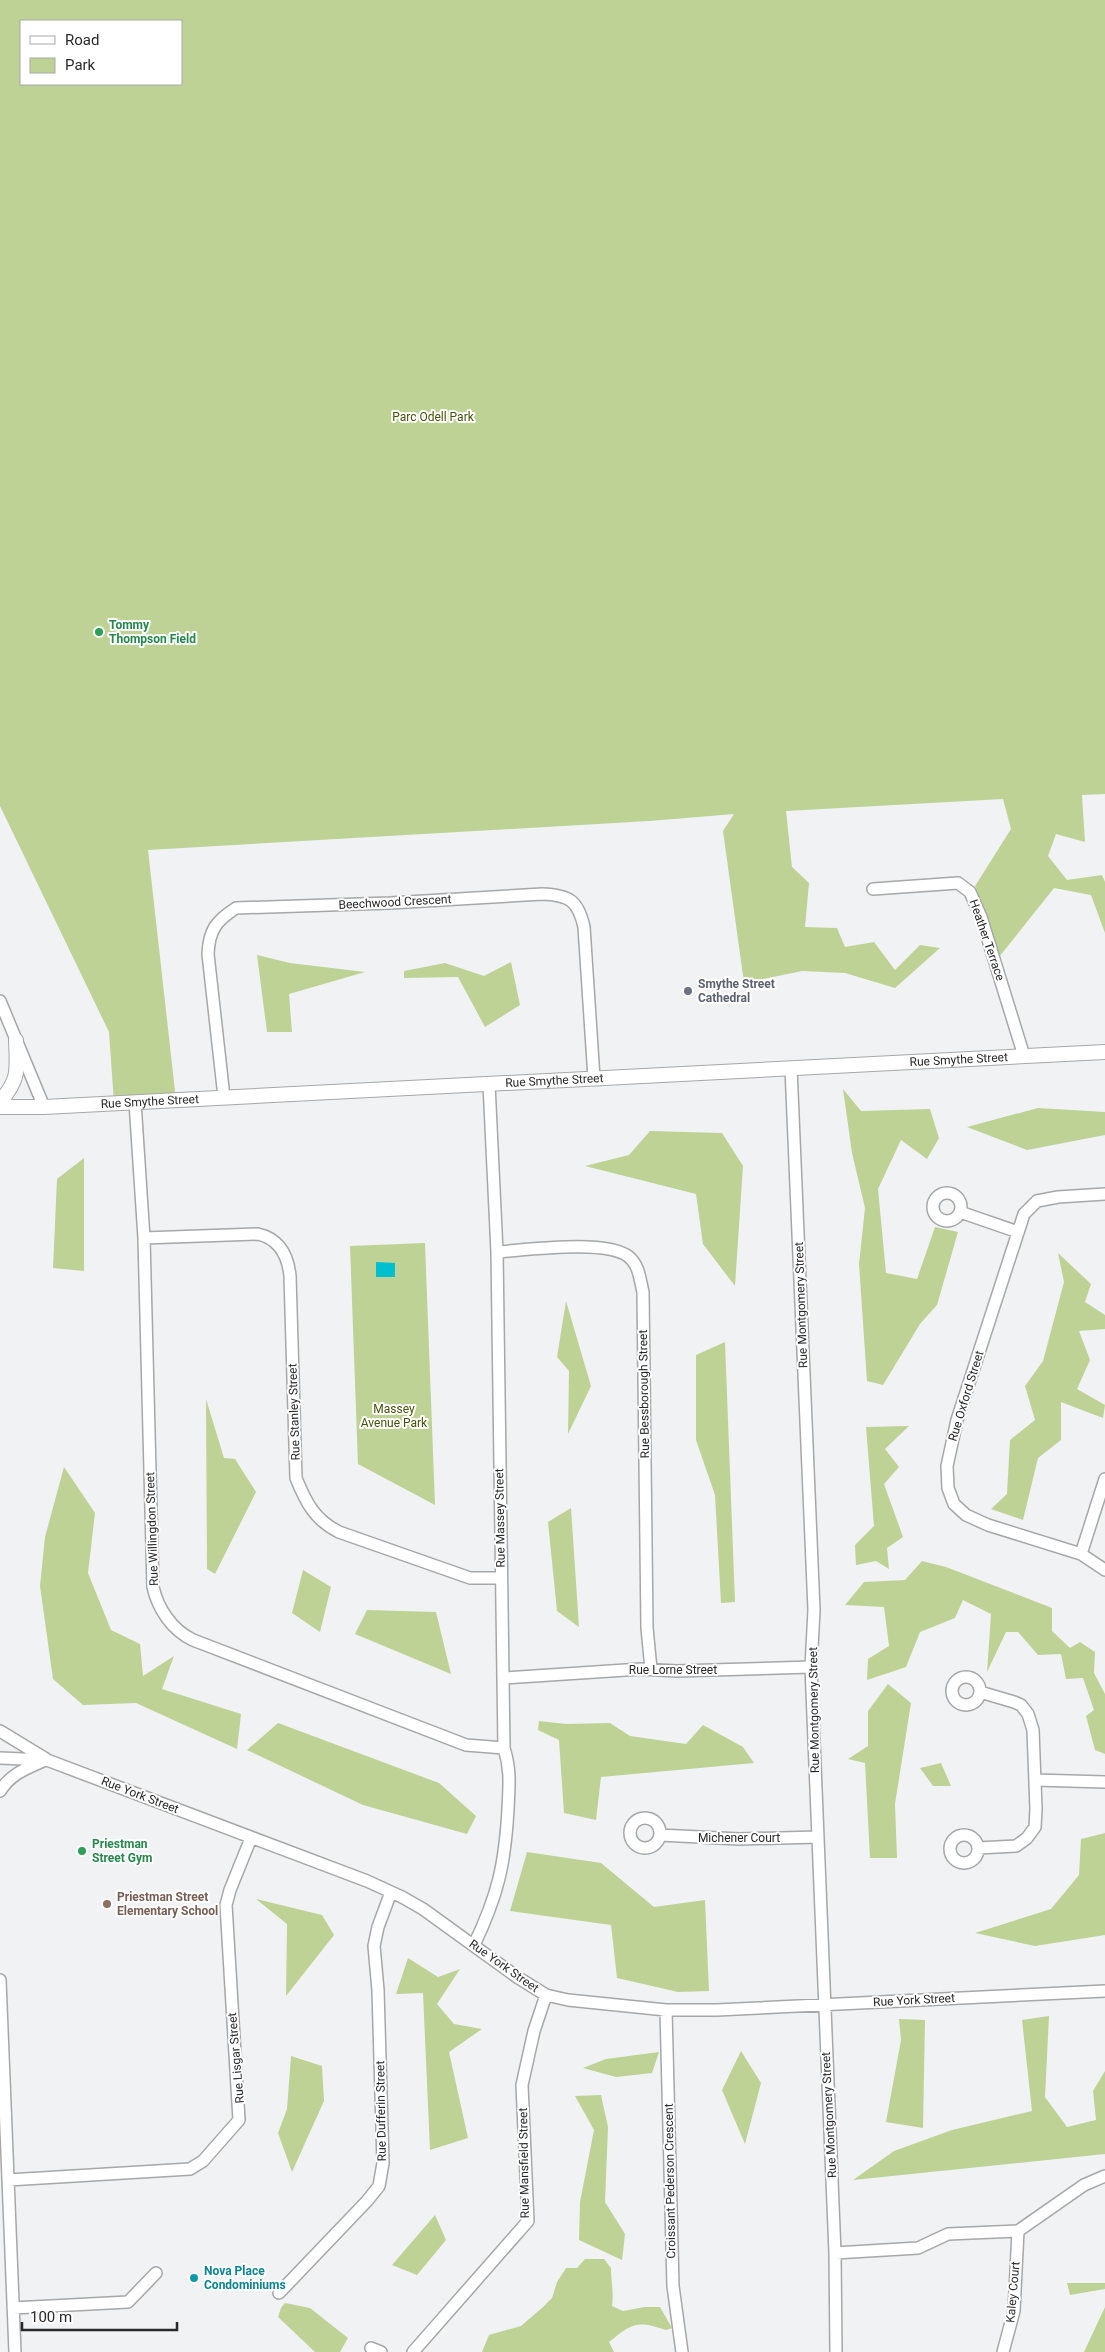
<svg xmlns="http://www.w3.org/2000/svg" width="1105" height="2352" font-family="Roboto,sans-serif">
  <style>
    .green { fill: #bed295; fill-rule: evenodd }
    .water { fill: #00bfce }
    .lines { fill: none; stroke-linecap: round; stroke-linejoin: round }
    .minor-casing { stroke: #a5a7a8; stroke-width: 14 }
    .major-casing { stroke: #a5a7a8; stroke-width: 16 }
    .minor { stroke: #fff; stroke-width: 11 }
    .major { stroke: #fff; stroke-width: 14 }
    .leisure-dot { fill: #2e9e5b; stroke: #fff; stroke-width: 2 }
    .worship-dot { fill: #6b7280; stroke: #fff; stroke-width: 2 }
    .education-dot { fill: #8d6e63; stroke: #fff; stroke-width: 2 }
    .culture-dot { fill: #0f9aa8; stroke: #fff; stroke-width: 2 }
    .labels { text-anchor: middle; dominant-baseline: central; stroke-width: 4; stroke-linejoin: round; paint-order: stroke }
    .park-label { font-size: 12px; fill: #42530d; stroke: #fff }
    .leisure-label { font-size: 12px; font-weight: bold; fill: #27864d; stroke: #fff; text-anchor: start }
    .street-label { font-size: 12px; fill: #29292a; stroke: #fff }
    .worship-label { font-size: 12px; font-weight: bold; fill: #5b616d; stroke: #fff; text-anchor: start }
    .education-label { font-size: 12px; font-weight: bold; fill: #785e54; stroke: #fff; text-anchor: start }
    .culture-label { font-size: 12px; font-weight: bold; fill: #0d838f; stroke: #fff; text-anchor: start }
  </style>
  <rect width="100%" height="100%" fill="#f1f2f4"/>
  <!-- green -->
  <path class="green" d="M0,0H1105V794L1082,795L1085,842L1056,834L1048,856L1067,880L1102,875L1105,882V933L1091,895L1054,888L999,957L975,886L1011,829L1003,799L786,811L792,867L809,883L805,927L837,928L845,947L874,942L895,970L920,945L940,948L895,988L845,973L802,971L744,983L723,831L734,814L649,821L148,850L176,1100L114,1103L109,1032L0,806ZM21,21H181V84H21Z
    M257,955L290,963L365,972L289,994L292,1032H267Z
    M511,962L520,1005L485,1027L458,977L404,978V971L445,963L484,976Z
    M843,1089L861,1111L930,1109L939,1138L927,1159L901,1140L878,1189L886,1273L917,1279L935,1227L958,1232L937,1305L920,1324L883,1385L867,1381L859,1264L865,1208L852,1153Z
    M1038,1108L1105,1112V1135L1027,1150L967,1127Z
    M650,1131L722,1133L743,1166L735,1286L703,1244L696,1194L585,1166L629,1155Z
    M84,1158V1271L53,1268L57,1179Z
    M425,1243L435,1505L358,1464L350,1246Z
    M1058,1253L1091,1284L1085,1302L1105,1315V1329L1079,1331L1090,1360L1077,1389L1105,1405L1103,1418L1061,1402V1440L1038,1458L1023,1520L991,1509L1007,1494L1010,1440L1035,1420L1025,1386L1043,1361L1064,1282Z
    M566,1301L591,1386L568,1434L569,1371L557,1357Z
    M725,1342L735,1602L721,1603L715,1495L696,1440V1355Z
    M206,1399L224,1458L235,1459L256,1492L215,1574L207,1569Z
    M909,1426L885,1449L899,1467L884,1484L903,1537L887,1548L889,1569L876,1561L856,1565L855,1545L874,1526L866,1427Z
    M64,1467L95,1513L88,1573L111,1630L140,1644L143,1676L174,1656L162,1689L241,1714L237,1749L136,1703L83,1705L53,1679L40,1586L45,1537Z
    M571,1508L579,1627L557,1611L548,1522Z
    M922,1561L946,1567L1052,1608V1631L1070,1648L1080,1642L1095,1652L1094,1673L1105,1694V1754L1095,1750L1086,1716L1094,1710L1083,1678L1066,1679L1061,1654L1038,1655L1018,1632H1006L987,1672L991,1614L963,1600L955,1618L920,1632L906,1667L867,1680L868,1659L889,1646L884,1607L845,1605L864,1582L905,1580Z
    M303,1570L331,1587L320,1632L292,1613Z
    M367,1610L436,1612L451,1674L355,1634Z
    M888,1684L911,1703L895,1804L897,1858H870L865,1763L848,1759L868,1746V1711Z
    M539,1721L566,1724L610,1723L630,1736L686,1744L703,1725L743,1747L754,1763L601,1777L596,1820L564,1813L559,1740L538,1730Z
    M278,1723L439,1783L476,1816L467,1834L363,1805L247,1750Z
    M941,1763L951,1786H933L920,1768Z
    M1105,1833V1935L1035,1946L975,1933L1051,1909L1079,1875L1081,1839Z
    M527,1852L601,1863L654,1907L705,1900L709,1991L678,1992L617,1978L611,1925L510,1911Z
    M256,1899L322,1915L334,1935L286,1996L287,1924Z
    M408,1958L438,1977L460,1969L437,2004L454,2024L482,2029L449,2052L468,2138L430,2150L423,1993L396,1994Z
    M1049,2016L1045,2097L1067,2127L1096,2120L1093,2091L1105,2071V2154L853,2180L894,2151L952,2130L1032,2111L1022,2020Z
    M899,2019L925,2020L923,2128L886,2122L901,2040Z
    M741,2051L761,2083L745,2144L722,2090Z
    M659,2052L652,2073L616,2077L583,2068L606,2059Z
    M291,2056L322,2066L324,2101L292,2172L278,2133L287,2109Z
    M601,2095L608,2127L605,2202L625,2234L622,2260L579,2240L580,2202L594,2130L575,2096Z
    M435,2215L446,2240L417,2275L392,2265Z
    M585,2259H604L611,2268C611,2281 614,2293 612,2306L623,2311L645,2307H660L672,2328L666,2330C637,2320 632,2323 609,2342L614,2352H482L489,2335L521,2326L543,2307L552,2298L557,2282L566,2268H577Z
    M1067,2283H1105V2289L1070,2295Z
    M285,2303L310,2308L348,2338L340,2352H315L278,2317L281,2308Z
    M1105,2307V2352H1084Z"/>
  <!-- water -->
  <path class="water" d="M376,1262L395,1263V1277H376Z"/>
  <g class="lines">
    <!-- minor casing -->
    <g class="minor-casing">
      <path id="minor" d="M873,889L958,883L970,892L981,917L1024,1056
        M0,1001L44,1107
        M791,1068L814,1610L811,1667L835,2253L836,2352
        M224,1097L208,954C209,930 216,921 236,908L390,903L542,894C569,895 578,900 584,927L594,1078
        M135,1102L144,1238L153,1587C158,1609 172,1630 193,1640L466,1745L504,1748
        M933 1207a14 14 0 1 1 28 0a14 14 0 1 1-28 0Z
        M1105,1194L1058,1197L1037,1201L1024,1214L957,1420L947,1466L948,1488L954,1504L966,1515L988,1525L1081,1554L1105,1570
        M960,1212L1018,1232
        M144,1238L258,1234C280,1239 288,1256 290,1276L296,1478C306,1503 315,1520 339,1532L470,1578H501
        M497,1252C527,1250 607,1239 629,1257C639,1265 640,1280 643,1292L647,1628L651,1669
        M1081,1554L1105,1479
        M952 1691a14 14 0 1 1 28 0a14 14 0 1 1-28 0Z
        M505,1678L641,1669L677,1671L811,1667
        M0,1731L46,1759
        M0,1758L47,1760L367,1881L402,1897L423,1909L517,1977L546,1995L568,2000L666,2010H717L1105,1991
        M1035,1780L1105,1782
        M0,1791C11,1774 25,1769 43,1761
        M630 1833a15 15 0 1 1 30 0a15 15 0 1 1-30 0Z
        M660,1835L739,1839L818,1837
        M950 1849a14 14 0 1 1 28 0a14 14 0 1 1-28 0Z
        M978,1848L1016,1846L1027,1838L1035,1827L1036,1809L1033,1730L1028,1714L1021,1705L1014,1702L980,1692
        M474,1945C498,1895 505,1864 508,1809C509,1786 511,1770 504,1748L497,1252L489,1084
        M0,1980L15,2352
        M666,2010L673,2286L682,2352
        M8,2180L190,2169L203,2161L239,2120L226,1905L230,1890L251,1838
        M835,2253L918,2248L948,2234L1018,2231L1084,2185L1105,2176
        M279,2293L367,2201L379,2186L383,2163L378,1990L374,1946L378,1927L391,1892
        M13,2308L128,2302L156,2273
        M371,2348L381,2352
        M413,2352L528,2221L522,2085L534,2031L546,1995
        M1003,2352L1014,2311L1018,2231"/>
    </g>
    <!-- major casing -->
    <g class="major-casing">
      <g id="major">
        <path d="M0,1102C20,1078 17,1070 16,1040"/>
        <path id="s1" d="M0,1107H44L1105,1052"/>
      </g>
    </g>
    <!-- minor -->
    <use href="#minor" class="minor"/>
    <!-- major -->
    <use href="#major" class="major"/>
  </g>
  <!-- markers -->
  <g class="leisure-dot">
    <circle cx="99" cy="632" r="5"/>
    <circle cx="82" cy="1851" r="5"/>
  </g>
  <circle class="worship-dot" cx="688" cy="991" r="5"/>
  <circle class="education-dot" cx="107" cy="1904" r="5"/>
  <circle class="culture-dot" cx="194" cy="2278" r="5"/>
  <g class="labels">
    <!-- park labels -->
    <g class="park-label">
      <text x="433" y="417">Parc Odell Park</text>
      <text x="394" y="1409">Massey<tspan x="394" dy="14">Avenue Park</tspan></text>
    </g>
    <!-- leisure labels -->
    <g class="leisure-label">
      <text x="109" y="625">Tommy<tspan x="109" dy="14">Thompson Field</tspan></text>
      <text x="92" y="1844">Priestman<tspan x="92" dy="14">Street Gym</tspan></text>
    </g>
    <!-- street labels -->
    <g class="street-label">
      <text transform="translate(395 902) rotate(-3)">Beechwood Crescent</text>
      <text transform="translate(987 940) rotate(71)">Heather Terrace</text>
      <text stroke="none"><textPath href="#s1" startOffset="960">Rue Smythe Street</textPath></text>
      <text stroke="none"><textPath href="#s1" startOffset="555">Rue Smythe Street</textPath></text>
      <text stroke="none"><textPath href="#s1" startOffset="150">Rue Smythe Street</textPath></text>
      <text transform="translate(801 1305) rotate(-92)">Rue Montgomery Street</text>
      <text transform="translate(644 1394) rotate(-91)">Rue Bessborough Street</text>
      <text transform="translate(966 1396) rotate(-73)">Rue Oxford Street</text>
      <text transform="translate(294 1412) rotate(-92)">Rue Stanley Street</text>
      <text transform="translate(500 1518) rotate(-91)">Rue Massey Street</text>
      <text transform="translate(152 1529) rotate(-92)">Rue Willingdon Street</text>
      <text x="673" y="1670">Rue Lorne Street</text>
      <text transform="translate(814 1710) rotate(-91)">Rue Montgomery Street</text>
      <text transform="translate(140 1795) rotate(21)">Rue York Street</text>
      <text x="739" y="1838">Michener Court</text>
      <text transform="translate(504 1966) rotate(35)">Rue York Street</text>
      <text transform="translate(914 2000) rotate(-3)">Rue York Street</text>
      <text transform="translate(236 2058) rotate(-95)">Rue Lisgar Street</text>
      <text transform="translate(381 2111) rotate(-91)">Rue Dufferin Street</text>
      <text transform="translate(829 2115) rotate(-93)">Rue Montgomery Street</text>
      <text transform="translate(524 2163) rotate(-91)">Rue Mansfield Street</text>
      <text transform="translate(670 2181) rotate(-91)">Croissant Pederson Crescent</text>
      <text transform="translate(1013 2292) rotate(-85)">Kaley Court</text>
    </g>
    <!-- worship labels -->
    <g class="worship-label">
      <text x="698" y="984">Smythe Street<tspan x="698" dy="14">Cathedral</tspan></text>
    </g>
    <!-- education labels -->
    <g class="education-label">
      <text x="117" y="1897">Priestman Street<tspan x="117" dy="14">Elementary School</tspan></text>
    </g>
    <!-- culture labels -->
    <g class="culture-label">
      <text x="204" y="2271">Nova Place<tspan x="204" dy="14">Condominiums</tspan></text>
    </g>
  </g>
  <!-- legend -->
  <rect x="20" y="20" width="162" height="65" fill="#ffffff" stroke="#a9a9aa"/>
  <rect x="30" y="36" width="25" height="8" fill="#ffffff" stroke="#a9a9aa"/>
  <text x="65" y="45" font-size="15" fill="#29292a">Road</text>
  <rect x="30" y="58" width="25" height="15" fill="#bed295" stroke="#a9a9aa"/>
  <text x="65" y="70" font-size="15" fill="#29292a">Park</text>
  <!-- scale -->
  <path d="M22 2322v8h155v-8" fill="none" stroke="#29292a" stroke-width="2.5"/>
  <text x="30" y="2322" font-size="15" fill="#29292a" stroke="#ffffff" stroke-width="4" paint-order="stroke">100 m</text>
</svg>
